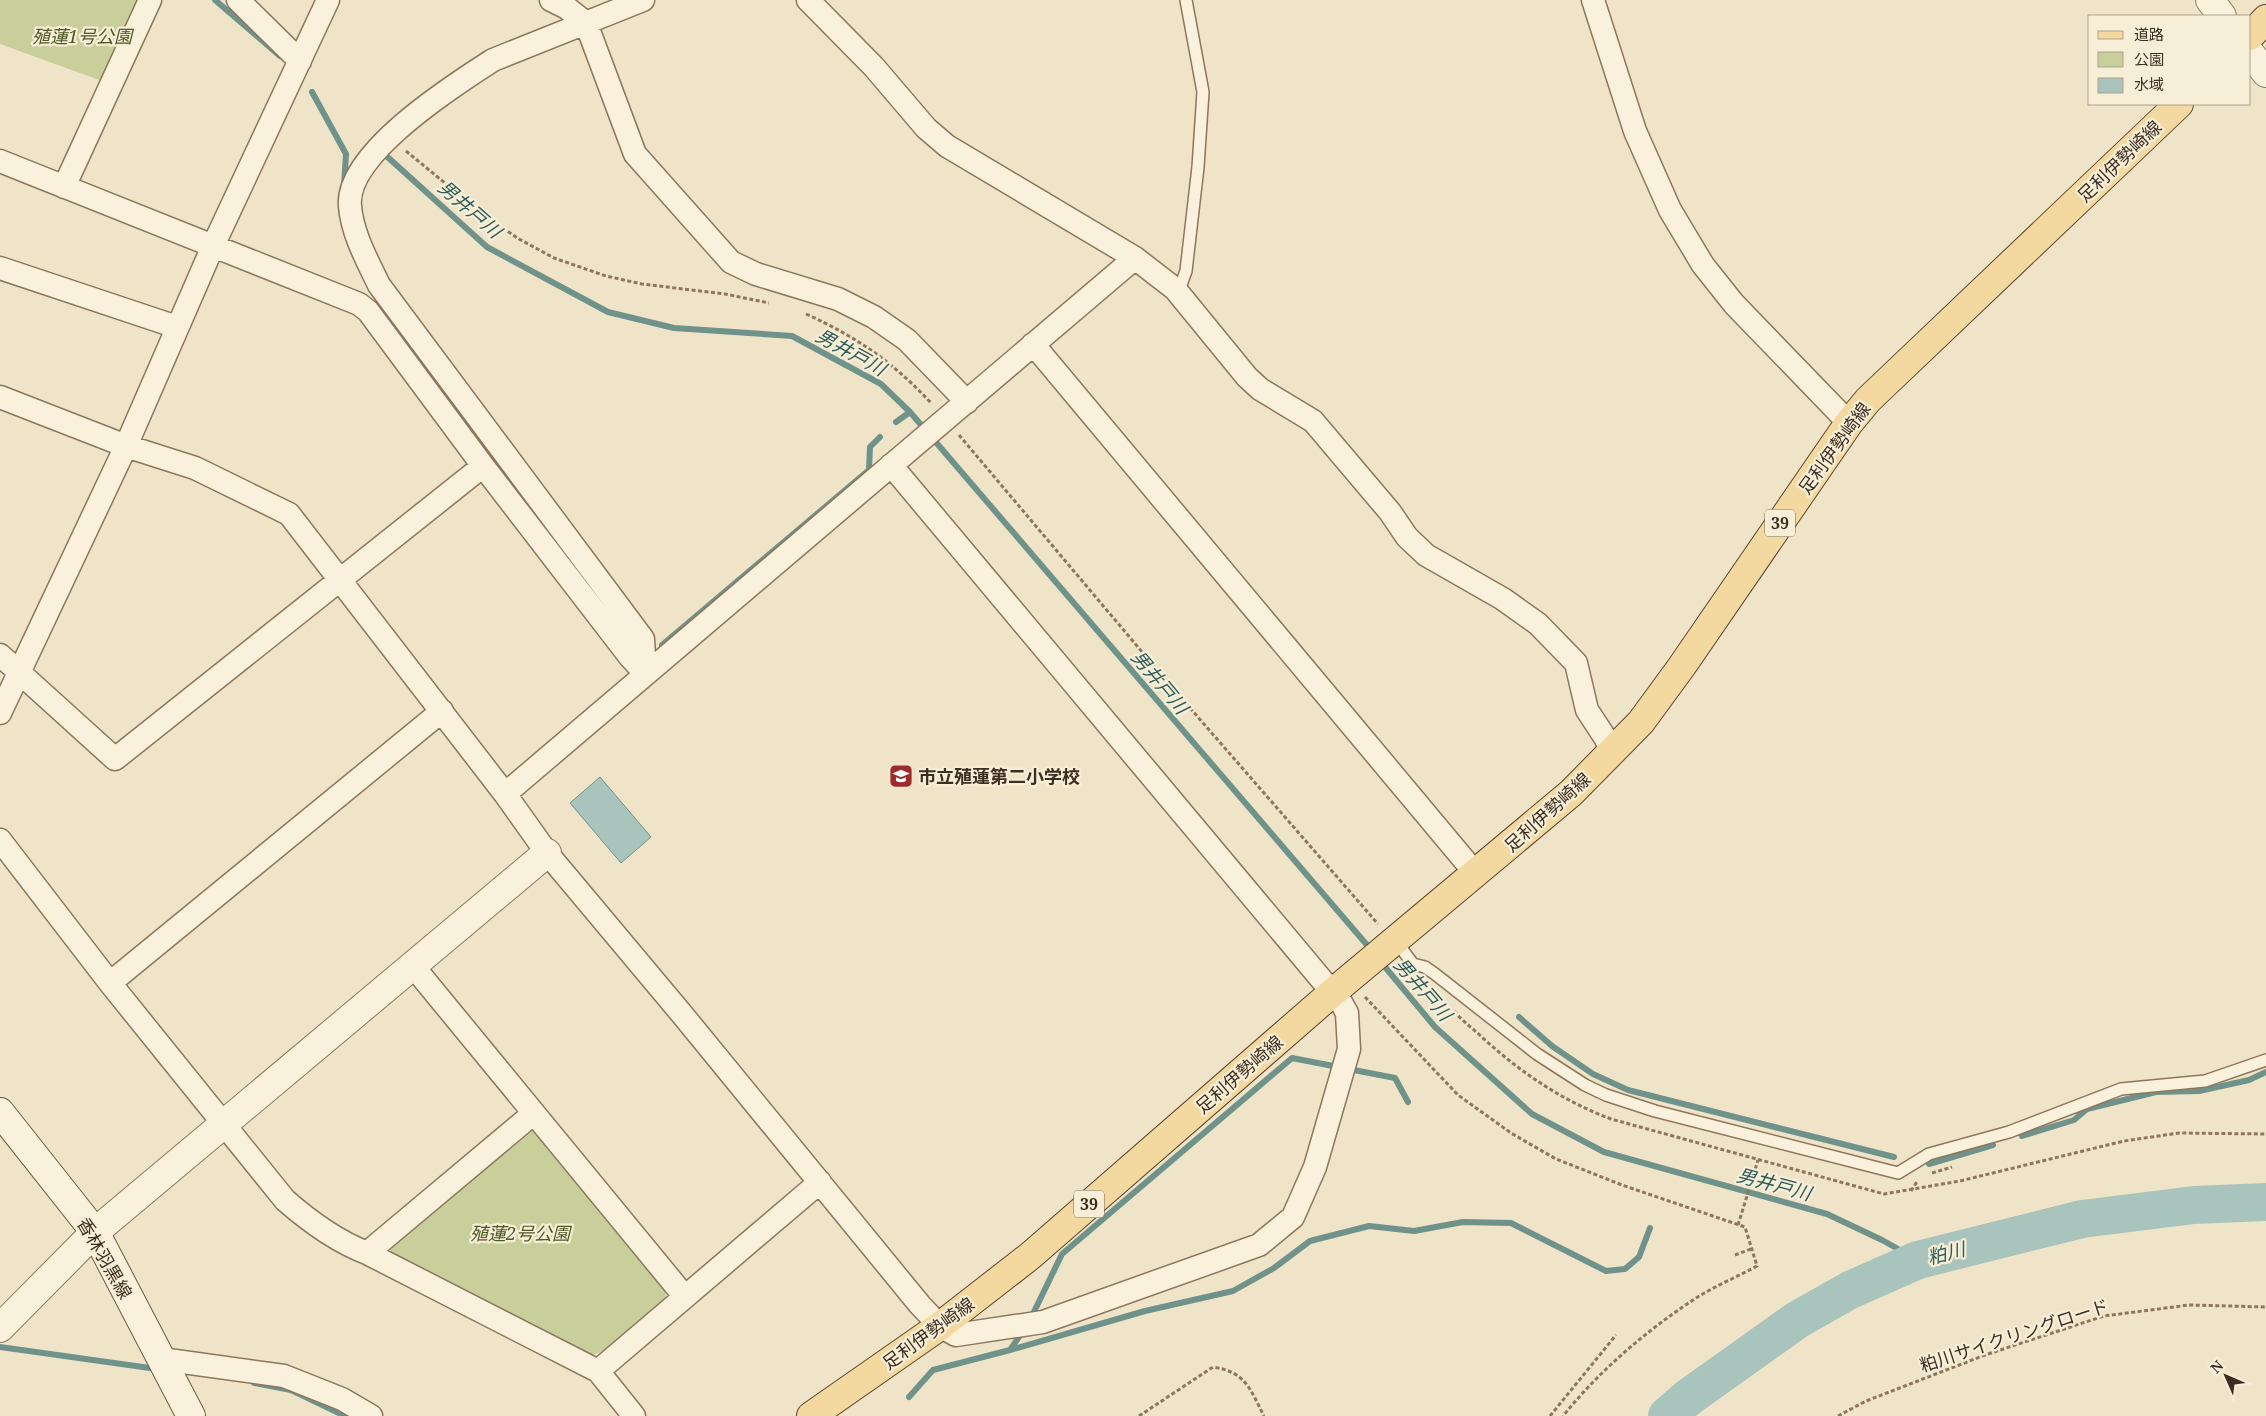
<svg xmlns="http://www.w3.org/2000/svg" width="2266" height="1416" font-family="'Noto Serif','Noto Sans JP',serif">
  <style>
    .green { fill: #c9cf9b }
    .water { fill: #a9c4bc; stroke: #6f938a }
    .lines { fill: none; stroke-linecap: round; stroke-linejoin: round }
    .stream { stroke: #6f938a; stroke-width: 6 }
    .river { stroke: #a9c4bc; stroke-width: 38 }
    .service-casing { stroke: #8d765c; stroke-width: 14 }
    .minor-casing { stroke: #8d765c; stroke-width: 25 }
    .tertiary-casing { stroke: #8d765c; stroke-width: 30 }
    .secondary-casing { stroke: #6f573f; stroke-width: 30 }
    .primary-casing { stroke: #5b4430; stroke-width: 30 }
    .path { stroke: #8d765c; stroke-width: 3; stroke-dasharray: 4 2.5; stroke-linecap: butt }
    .service { stroke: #faf1dc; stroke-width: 11 }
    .minor { stroke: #faf1dc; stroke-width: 22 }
    .tertiary { stroke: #faf1dc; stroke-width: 28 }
    .secondary { stroke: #faf1dc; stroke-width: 28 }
    .primary { stroke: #f3d9a0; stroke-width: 28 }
    .labels { text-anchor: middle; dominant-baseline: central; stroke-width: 4.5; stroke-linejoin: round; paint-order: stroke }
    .shield { fill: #f7eed8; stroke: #756857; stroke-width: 1 }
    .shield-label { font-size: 16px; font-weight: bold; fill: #3d2e20 }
    .park-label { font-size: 18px; font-style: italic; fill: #4d5a26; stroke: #f7eed8 }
    .street-label { font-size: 18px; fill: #3d2e20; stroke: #f7eed8 }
    .poi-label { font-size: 18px; font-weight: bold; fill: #3d2e20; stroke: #f7eed8; text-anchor: start }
    .water-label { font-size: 19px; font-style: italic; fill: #2f5d5a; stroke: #f7eed8 }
  </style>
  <rect width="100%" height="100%" fill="#f0e4c8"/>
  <!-- green -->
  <path class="green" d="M0,0H139L102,81L0,44Z
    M523,1130H535L666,1288L665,1301L604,1351L592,1355L392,1255L389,1242Z"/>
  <!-- water -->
  <path class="water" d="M600,777L651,837L621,863L570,803Z"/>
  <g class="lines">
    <!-- stream -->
    <path class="stream" d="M215,0L280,56
      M312,92L346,154L344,186
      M382,152L487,247L608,312L674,328L792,336L881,384L910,412L1373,952
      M896,422L910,412
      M662,645L869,470L870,447L880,437
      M1380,961L1435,1027L1532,1114L1604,1152L1827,1214L1882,1240L1918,1260
      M1519,1017L1552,1046L1593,1074L1628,1090L1894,1157
      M2022,1136L2074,1120L2087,1109L2156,1092L2199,1091L2249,1080L2266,1072
      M1929,1164L1993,1145
      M1031,1318L1062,1254L1292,1058L1395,1078L1408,1102
      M0,1347L157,1369
      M1010,1350L1145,1311L1233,1291L1274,1268L1310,1241L1369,1226L1414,1231L1463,1222L1511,1223L1606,1271L1625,1269L1639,1257L1650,1228
      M254,1383L291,1390L345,1416
      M909,1397L933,1370L1010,1350L1023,1331"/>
    <!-- river -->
    <path class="river" d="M1667,1416L1689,1397L1797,1320L1850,1290L1918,1260L2082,1219L2194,1205L2266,1202"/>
    <!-- service casing -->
    <g class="service-casing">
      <path id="service" d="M1178,293L1186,271L1198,167L1203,92L1186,0
        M1395,940L1413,964L1425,967L1435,974L1537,1054L1585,1085L1606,1095L1655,1111L1898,1173L1929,1154L2009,1132L2121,1089L2205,1081L2266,1060"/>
    </g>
    <!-- minor casing -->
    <g class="minor-casing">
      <path id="minor" d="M238,0L300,61
        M551,0L567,8L586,23L635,154L731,262L756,274L838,299L874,317L907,340L967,402
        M643,0L493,60C454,85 345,154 350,206C352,233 367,260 379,285L643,639L645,673
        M808,0L874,67L926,128L947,146L1135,258L1175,289L1247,377L1260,389L1313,421L1390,512L1407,537L1426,555L1503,599L1538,624L1576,663L1587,710L1606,739L1611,753
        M1593,0L1635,131L1670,210L1703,265L1734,304L1849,423
        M0,161L359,304L368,311L483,466L630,657L645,673
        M64,187L150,0
        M0,268L177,327
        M1033,344L1476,874
        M0,397L126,446L195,468L289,514L505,794L547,853L681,1013L920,1305L940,1326L956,1335L1043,1322L1259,1245L1293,1217L1315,1167L1349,1049L1347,1013L1342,1004L891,465
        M0,655L115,759L483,466
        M0,713L126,446L213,246L328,0
        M505,794L1135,258
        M0,840L110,983L285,1200C310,1222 336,1241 367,1253L598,1371L634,1416
        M413,966L685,1297
        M110,983L442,711
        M367,1253L534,1113
        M161,1359L284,1376L342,1399L371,1416
        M598,1371L820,1182"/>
    </g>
    <!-- tertiary casing -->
    <g class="tertiary-casing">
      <path id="tertiary" d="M2210,0L2222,16
        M2250,53L2266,73
        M0,1328L95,1232L547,853"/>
    </g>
    <!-- secondary casing -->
    <g class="secondary-casing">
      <path id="secondary" d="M0,1112L95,1232L191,1416"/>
    </g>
    <!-- primary casing -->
    <g class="primary-casing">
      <path id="primary" d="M2250,36L2266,19
        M811,1416L940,1326L1030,1256L1332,993L1571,793L1641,722L1682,666L1849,423L1868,400L2179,104"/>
    </g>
    <!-- path -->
    <path class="path" d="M406,151L485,216L519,239L554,258L606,276L642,284L725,294L769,303
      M806,314C857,337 894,363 932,404
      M959,435L1170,685L1378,924
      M1365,997L1458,1095L1511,1133L1556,1159L1622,1185L1745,1227L1757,1266C1737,1277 1715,1286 1696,1298C1646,1331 1600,1370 1563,1416
      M1454,1011C1463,1022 1475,1030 1485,1040C1523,1074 1563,1101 1611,1119L1884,1194L1960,1181L2124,1141L2179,1133L2266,1134
      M1932,1173L1952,1167
      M1911,1191L1918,1180
      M1738,1225L1758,1160
      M1735,1255L1751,1249
      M1139,1416L1213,1367C1246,1372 1250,1389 1264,1416
      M1550,1416L1616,1335
      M1838,1416L1866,1401L1985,1355L2104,1316L2189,1305L2266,1307"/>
    <!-- service -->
    <use href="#service" class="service"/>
    <!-- minor -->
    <use href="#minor" class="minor"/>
    <!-- tertiary -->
    <use href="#tertiary" class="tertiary"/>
    <!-- secondary -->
    <use href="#secondary" class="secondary"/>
    <!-- primary -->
    <use href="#primary" class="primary"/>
  </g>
  <!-- icons -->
  <defs>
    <g id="school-square" transform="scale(1.25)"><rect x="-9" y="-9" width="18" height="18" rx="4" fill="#9e2a2b" stroke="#f7eed8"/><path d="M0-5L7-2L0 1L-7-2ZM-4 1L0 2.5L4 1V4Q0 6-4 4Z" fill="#fff"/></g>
  </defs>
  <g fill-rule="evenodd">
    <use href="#school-square" x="901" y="776"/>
  </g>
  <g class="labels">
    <!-- shield labels -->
    <g class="shield">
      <rect x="1765" y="509.5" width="30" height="27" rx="4"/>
      <rect x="1074" y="1190.5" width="30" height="27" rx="4"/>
    </g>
    <g class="shield-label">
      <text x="1780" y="523">39</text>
      <text x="1089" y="1204">39</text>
    </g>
    <!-- park labels -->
    <g class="park-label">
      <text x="82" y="36">殖蓮1号公園</text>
      <text x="520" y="1233">殖蓮2号公園</text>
    </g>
    <!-- street labels -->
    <g class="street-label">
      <text transform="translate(2119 161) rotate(-44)">足利伊勢崎線</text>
      <text transform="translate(1834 448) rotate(-54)">足利伊勢崎線</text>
      <text transform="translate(1547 812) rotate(-42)">足利伊勢崎線</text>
      <text transform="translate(1239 1074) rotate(-41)">足利伊勢崎線</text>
      <text transform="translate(105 1258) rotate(60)">香林羽黒線</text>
      <text transform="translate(928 1333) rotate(-36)">足利伊勢崎線</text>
      <text transform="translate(2014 1335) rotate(-18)">粕川サイクリングロード</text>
    </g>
    <!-- poi labels -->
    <g class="poi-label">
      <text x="918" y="776">市立殖蓮第二小学校</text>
    </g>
    <!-- water labels -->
    <g class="water-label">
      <text transform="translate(470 209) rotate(41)">男井戸川</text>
      <text transform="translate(851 352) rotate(29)">男井戸川</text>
      <text transform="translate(1160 682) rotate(50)">男井戸川</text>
      <text transform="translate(1423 989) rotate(49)">男井戸川</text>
      <text transform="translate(1774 1184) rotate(15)">男井戸川</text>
      <text transform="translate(1946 1253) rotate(-14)">粕川</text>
    </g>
  </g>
  <!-- legend -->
  <rect x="2088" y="15" width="162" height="90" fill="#f7eed8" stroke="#ada18e"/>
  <rect x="2098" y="31" width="25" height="8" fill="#f3d9a0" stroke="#ada18e"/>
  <text x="2134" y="40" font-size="15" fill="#3d2e20">道路</text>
  <rect x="2098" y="52" width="25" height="15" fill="#c9cf9b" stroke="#ada18e"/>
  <text x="2134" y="65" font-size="15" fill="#3d2e20">公園</text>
  <rect x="2098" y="78" width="25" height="15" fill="#a9c4bc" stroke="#ada18e"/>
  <text x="2134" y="90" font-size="15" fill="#3d2e20">水域</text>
  <!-- north arrow -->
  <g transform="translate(2226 1376) rotate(315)" stroke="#f7eed8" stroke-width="4" paint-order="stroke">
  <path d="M0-4L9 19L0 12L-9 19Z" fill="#3d2e20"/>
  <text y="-8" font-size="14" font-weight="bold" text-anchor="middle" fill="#3d2e20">N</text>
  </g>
</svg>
